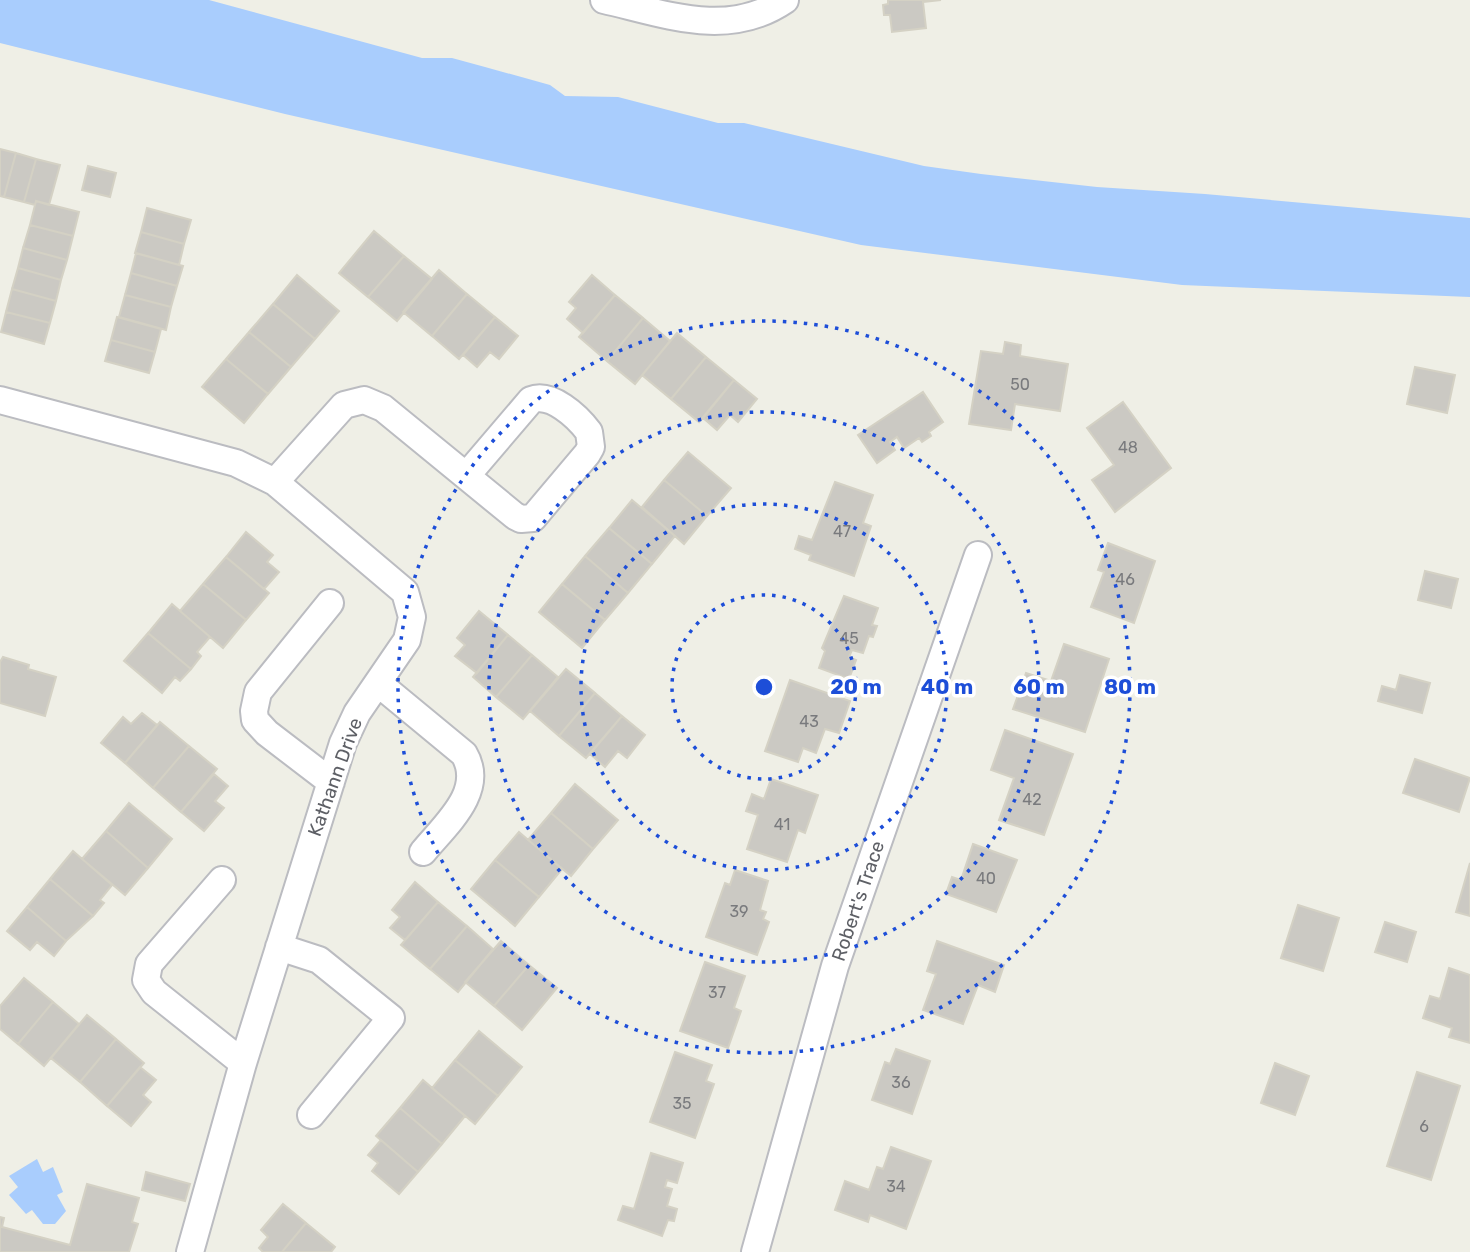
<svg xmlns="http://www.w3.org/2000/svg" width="1470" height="1252" font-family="Rubik,sans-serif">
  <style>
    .water { fill: #a9cdfd }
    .building { fill: #cbc9c3; stroke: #d4d1c4; stroke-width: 2 }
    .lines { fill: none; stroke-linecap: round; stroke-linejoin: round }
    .minor-casing { stroke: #bbbcc1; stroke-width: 30 }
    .minor { stroke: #fff; stroke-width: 26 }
    .ring { fill: none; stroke: #1d4ed8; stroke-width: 3.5; stroke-dasharray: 3.5 7 }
    .labels { text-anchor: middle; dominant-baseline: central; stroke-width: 7; stroke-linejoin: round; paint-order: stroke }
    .number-label { font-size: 16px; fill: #797a7d }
    .street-label { font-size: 19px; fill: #5e6066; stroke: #fff }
    .centre { fill: #1d4ed8; stroke: #fff; stroke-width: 3.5 }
    .ring-label { font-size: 21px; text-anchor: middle; font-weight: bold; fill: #1d4ed8; stroke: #fff; stroke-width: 7; stroke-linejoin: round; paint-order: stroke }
  </style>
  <rect width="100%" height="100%" fill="#efefe6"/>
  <!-- water -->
  <path class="water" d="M0,0H209L422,58H452L485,67L550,85L565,96L618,97L718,123H744L924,166L981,174L1097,187L1205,194L1470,218V297L1182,285L861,245L285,114L0,43Z
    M37,1159L43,1172L53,1167L63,1192L57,1195L66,1211L55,1224H43L32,1210L26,1214L9,1195L18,1187L9,1176Z"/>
  <!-- building -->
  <path class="building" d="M888,0H941L923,2L926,28L892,32L890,15H884L883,5L888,4Z
    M0,149L16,153L4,197L0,196Z
    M16,153L36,159L24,202L4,197Z
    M36,159L60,165L49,205L36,201L35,205L24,202Z
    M88,166L116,173L110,197L82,190Z
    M36,201L79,212L73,236L30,225Z
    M147,208L191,220L184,244L141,232Z
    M30,225L73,236L67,260L23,248Z
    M374,231L404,256L368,297L339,273Z
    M141,232L184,244L179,265L135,253Z
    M23,248L67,260L61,280L18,268Z
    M136,253L183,266L177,286L131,273Z
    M404,256L432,279L397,321L368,297Z
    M18,268L61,280L56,301L12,289Z
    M439,270L467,294L432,336L403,312Z
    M131,273L177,286L171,307L125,295Z
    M297,275L339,311L315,339L273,304Z
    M592,275L615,295L583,333L567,319L576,308L569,302Z
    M12,289L56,301L50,323L6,312Z
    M467,294L495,317L459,359L432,336Z
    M125,295L171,307L166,330L119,317Z
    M615,295L643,318L607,361L579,337Z
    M273,304L315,339L291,367L249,332Z
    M6,312L50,323L44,344L1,332Z
    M117,317L161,329L155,352L111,340Z
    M495,317L518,336L499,359L490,352L477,367L463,355Z
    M643,318L670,341L635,384L607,361Z
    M249,332L291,367L268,394L226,359Z
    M677,333L706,357L671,399L642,375Z
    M111,340L155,352L149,373L105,361Z
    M1005,342L1021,345L1020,356L1068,364L1060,411L1015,404L1011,430L969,424L981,351L1003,354Z
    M706,357L734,380L699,422L671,399Z
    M226,359L268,394L244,423L202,387Z
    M1415,367L1455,375L1447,413L1407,404Z
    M734,380L757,399L738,422L730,415L717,430L703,418Z
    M923,392L943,422L929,432L931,436L922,442L919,438L904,448L897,437L890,442L895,450L877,463L858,435Z
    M1123,402L1171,468L1115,512L1092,480L1114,465L1087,428Z
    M688,452L731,488L707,516L664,480Z
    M664,480L707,516L684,544L642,507Z
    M835,482L873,495L863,523L871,526L854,576L809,560L811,555L795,549L799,536L812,540Z
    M632,500L675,536L652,564L609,528Z
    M609,528L652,564L628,593L585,556Z
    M246,532L273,555L267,562L279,572L264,589L226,557Z
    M1108,543L1155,561L1134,623L1091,607L1104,572L1098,570Z
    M585,556L628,593L605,620L562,584Z
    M226,557L269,593L246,620L203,584Z
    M1425,571L1458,579L1451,608L1418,600Z
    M203,584L246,620L223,648L180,611Z
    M562,584L605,620L582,648L539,612Z
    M844,596L878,608L872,625L877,626L873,637L869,636L863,653L852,650L849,657L856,660L849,679L819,668L825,651L822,648Z
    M172,604L210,637L197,652L201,656L191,669L148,633Z
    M479,611L508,635L477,673L455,656L465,645L457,638Z
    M148,633L191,669L180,681L175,677L162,693L124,661Z
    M508,635L532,655L496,697L473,677Z
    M1064,644L1109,659L1085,732L1013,709L1026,673L1051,681Z
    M532,655L558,677L523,719L496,697Z
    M3,657L29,665L28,669L56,677L45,716L0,703V662Z
    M566,669L595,693L559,736L530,711Z
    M1400,675L1430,683L1422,713L1378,701L1382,686L1396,690Z
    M790,680L850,701L839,733L825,729L816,753L803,748L798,762L765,751Z
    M595,693L622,716L586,758L559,736Z
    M142,713L157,725L125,763L101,743L123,717L131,724Z
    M622,716L645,735L627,758L618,751L605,767L590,754Z
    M160,722L189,746L153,788L125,763Z
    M1005,730L1073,754L1044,835L999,820L1014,778L991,770Z
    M189,746L217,769L181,812L153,788Z
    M1415,759L1470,778L1459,812L1403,793Z
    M214,774L228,786L215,801L224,808L204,831L181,812Z
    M771,779L818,795L805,833L798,830L787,862L747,849L758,815L746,811L752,794L764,799Z
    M575,784L618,820L593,849L551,813Z
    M129,803L172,839L148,868L106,831Z
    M551,813L593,849L571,876L528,840Z
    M106,831L148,868L125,895L82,859Z
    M519,832L562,869L539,897L495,860Z
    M973,844L1017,860L996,912L946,894L952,877L961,880Z
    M73,851L112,885L100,900L104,903L93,916L50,879Z
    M495,860L539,897L515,926L471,889Z
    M1470,863V916L1456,912Z
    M735,870L768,881L760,910L766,912L763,919L769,922L757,955L706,937L725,883L730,885Z
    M50,879L93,916L66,941L27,907Z
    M415,882L438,902L405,940L390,928L400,917L392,910Z
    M438,902L467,926L430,969L401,945Z
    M1298,905L1339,918L1323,971L1281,958Z
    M27,907L66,941L54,956L37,942L30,950L7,931Z
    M1385,922L1416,932L1407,962L1375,952Z
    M467,926L493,949L458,992L430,969Z
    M501,941L529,965L494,1006L465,982Z
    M937,941L1004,965L995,992L978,985L963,1024L923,1010L936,974L927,971Z
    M705,962L745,976L734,1008L741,1011L728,1048L680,1031Z
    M529,965L557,988L522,1030L494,1006Z
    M1449,968L1470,975V1043L1449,1037L1452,1028L1423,1018L1430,996L1440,999Z
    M24,978L53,1002L18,1044L0,1029V1006Z
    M53,1002L79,1024L44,1066L18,1044Z
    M87,1015L116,1039L80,1082L51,1058Z
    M479,1031L522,1067L498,1096L455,1060Z
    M116,1039L144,1063L107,1106L80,1082Z
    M896,1049L930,1061L912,1114L872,1100L885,1062L890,1064Z
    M675,1052L712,1065L706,1081L714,1084L695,1138L650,1122Z
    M455,1060L498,1096L475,1124L432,1088Z
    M1275,1063L1309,1076L1295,1115L1261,1103Z
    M140,1067L156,1080L143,1095L151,1102L131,1126L107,1106Z
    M1417,1072L1460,1086L1431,1180L1387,1166Z
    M423,1080L465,1116L442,1144L400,1108Z
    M400,1108L442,1144L418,1172L376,1136Z
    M381,1140L418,1172L399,1194L372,1171L378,1163L368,1155Z
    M891,1147L931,1161L906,1229L870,1215L868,1222L835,1210L845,1181L869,1190L877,1167L883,1169Z
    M651,1153L683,1163L677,1183L667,1180L665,1187L672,1189L667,1206L677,1209L674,1221L668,1220L662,1236L618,1220L623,1206L634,1209Z
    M146,1172L190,1184L185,1201L142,1190Z
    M87,1184L139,1198L132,1222L138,1224L129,1252H0V1217L4,1218L2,1227L70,1245Z
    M283,1204L306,1223L282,1252H263L259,1248L268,1237L261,1230Z
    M306,1223L335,1247L331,1252H282Z"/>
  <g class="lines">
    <!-- minor casing -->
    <g class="minor-casing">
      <path id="minor" d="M604,0C665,14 728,39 785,0
        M0,400L236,463L275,482L405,592L412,617L407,640L357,713L343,743L243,1063L190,1252
        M275,482L344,405L364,400L383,408L515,516L521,519L533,518L587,454L591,447L589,432C577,416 551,392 531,400L467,475
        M330,603L258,692L254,711L255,720L267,733L331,782
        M378,683L464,754C486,791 445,825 423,852
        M222,880L149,964L146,980L154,992L243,1063
        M279,947L319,960L391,1018L311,1115
        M755,1252L835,966L978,555"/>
    </g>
    <!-- minor -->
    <use href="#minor" class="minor"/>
  </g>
  <!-- distance rings -->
  <g class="ring">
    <circle cx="764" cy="687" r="92"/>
    <circle cx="764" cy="687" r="183"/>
    <circle cx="764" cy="687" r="275"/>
    <circle cx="764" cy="687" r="366"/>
  </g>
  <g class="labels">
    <!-- number labels -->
    <g class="number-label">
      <text x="1020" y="384">50</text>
      <text x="1128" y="447">48</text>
      <text x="842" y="531">47</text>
      <text x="1125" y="579">46</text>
      <text x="849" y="638">45</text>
      <text x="809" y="721">43</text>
      <text x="1032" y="799">42</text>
      <text x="782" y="824">41</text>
      <text x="986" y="878">40</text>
      <text x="739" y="911">39</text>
      <text x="717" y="992">37</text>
      <text x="901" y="1082">36</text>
      <text x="682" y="1103">35</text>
      <text x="1424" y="1126">6</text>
      <text x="896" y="1186">34</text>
    </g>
    <!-- street labels -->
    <g class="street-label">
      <text transform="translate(335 777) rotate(-70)">Kathann Drive</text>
      <text transform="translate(858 901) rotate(-71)">Robert's Trace</text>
    </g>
  </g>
  <circle cx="764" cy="687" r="10" class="centre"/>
  <g class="ring-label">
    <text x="856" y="694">20 m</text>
    <text x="947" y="694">40 m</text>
    <text x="1039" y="694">60 m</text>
    <text x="1130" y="694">80 m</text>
  </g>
</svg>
